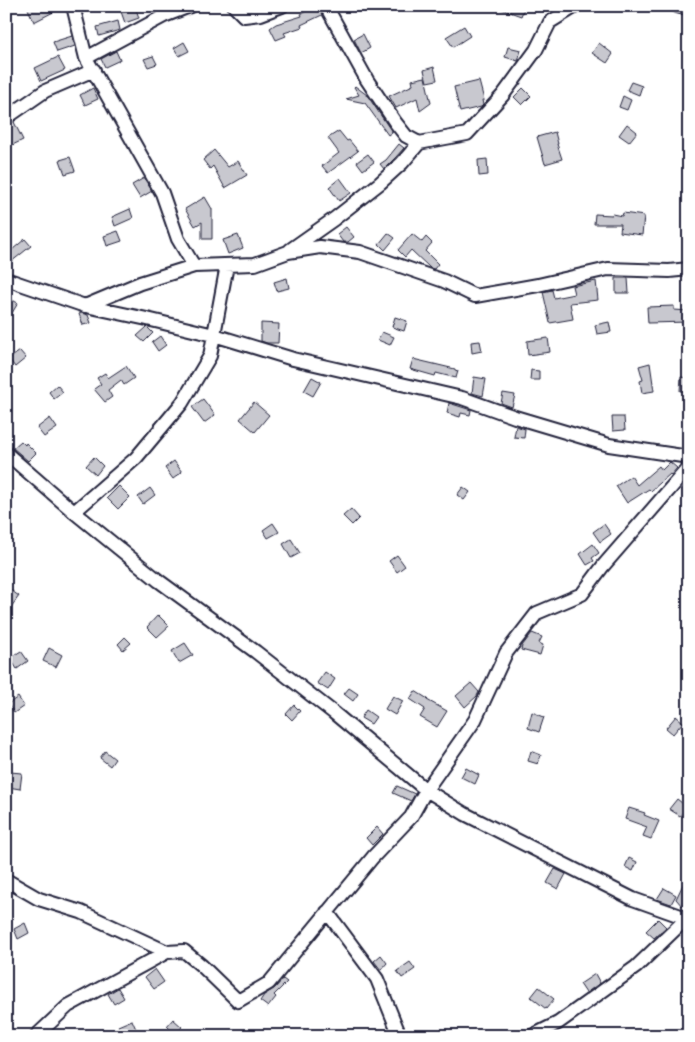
<svg xmlns="http://www.w3.org/2000/svg" width="695" height="1042" font-family="Caveat,sans-serif">
  <style>
    .building { fill: #c8c8cf; stroke: #22223b }
    .lines { fill: none; stroke-linecap: round; stroke-linejoin: round }
    .minor-casing { stroke: #22223b; stroke-width: 16 }
    .minor { stroke: #fff; stroke-width: 12 }
  </style>
  <rect width="100%" height="100%" fill="#fff"/>
  <filter id="ink" filterUnits="userSpaceOnUse"><feTurbulence type="fractalNoise" baseFrequency=".02" numOctaves="2"/><feDisplacementMap in="SourceGraphic" scale="10" xChannelSelector="R" yChannelSelector="G"/><feConvolveMatrix kernelMatrix="1 2 1 2 8 2 1 2 1" color-interpolation-filters="sRGB"/></filter>
  <g filter="url(#ink)">
    <!-- building -->
    <path class="building" d="M33,6H65L34,22L28,9Z
      M119,6H135L139,18L125,23Z
      M315,6H318L322,15L301,25L302,27L284,33L286,36L276,40L270,28L276,24L302,16L301,14Z
      M497,6H525L521,16L496,7Z
      M118,21L120,30L99,36L97,27Z
      M464,26L470,36L453,47L446,37Z
      M363,34L370,48L361,53L354,39Z
      M72,36L75,46L57,52L53,42Z
      M184,42L189,51L179,56L174,48Z
      M599,43L613,54L607,63L592,53Z
      M508,47L521,50L518,61L505,57Z
      M116,51L120,60L105,67L101,59Z
      M153,56L157,64L148,67L144,59Z
      M58,57L65,70L41,81L35,68Z
      M434,67L437,80L427,82L424,70Z
      M425,77L431,103L420,111L417,98L396,108L389,96L413,85L412,80Z
      M479,81L484,100H482L483,105L481,107L460,112L454,87Z
      M631,82L642,86L639,95L627,90Z
      M355,86L367,95L392,132L388,135L365,103L346,99L359,95L354,87Z
      M93,88L98,99L85,105L80,95Z
      M523,88L531,96L522,105L514,97Z
      M623,96L631,100L627,110L619,107Z
      M14,122L23,140L6,148V126Z
      M627,124L637,132L629,142L619,135Z
      M339,131L347,141L349,140L358,151L328,173L322,166L339,153L328,138Z
      M555,132L558,144H557L562,159L545,164L537,137Z
      M399,144L404,148L396,157L384,169L380,164L386,160Z
      M214,150L228,167L238,161L247,175L225,188L213,166L210,169L203,160Z
      M368,154L374,162L363,170L357,162Z
      M70,157L75,171L65,174L60,160Z
      M487,159L488,175L479,176L478,160Z
      M144,178L152,191L140,198L132,185Z
      M340,178L351,193L339,201L329,187Z
      M205,197L212,209V239H202V222L195,226L185,209Z
      M130,209L133,218L115,226L112,217Z
      M623,213L644,216L642,235L620,232L621,224H594L595,214L612,215V214L622,216Z
      M346,227L354,237L348,242H343L337,234Z
      M118,231L122,241L107,246L104,236Z
      M388,233L395,238L385,250L379,244Z
      M412,234L422,242L426,237L432,243L425,251L438,264L434,269L430,268L411,250L405,257L398,250Z
      M238,235L243,248L228,254L223,240Z
      M25,239L31,246L6,266V255Z
      M287,278L289,288L277,291L274,282Z
      M616,278H628L629,293H616Z
      M596,281L598,300L570,303L573,319L550,323L543,292L552,290L554,298L574,294L572,286Z
      M6,297L18,303L6,323Z
      M674,306V310L689,311V322L648,323L647,307Z
      M81,313L88,315L91,323L83,325L79,314Z
      M395,317L407,321L404,331L392,327Z
      M609,322L611,332L597,334L595,325Z
      M261,323L279,324L278,343H267L261,341Z
      M147,327L153,333L144,342L137,336Z
      M382,332L394,337L390,345L378,340Z
      M160,336L166,345L158,351L152,342Z
      M548,338L550,352L528,355L527,341Z
      M480,341L482,351L472,353L471,342Z
      M20,351L26,358L15,367L9,359Z
      M413,359L455,369V370L458,371L456,378L436,373L435,376L410,369Z
      M650,363L654,391L642,393L640,381L643,380L639,366Z
      M126,366L134,378L124,385L121,380L108,390L112,397L105,402L94,389L101,384L97,378L105,373L108,378Z
      M531,370L539,371V380H530Z
      M312,377L321,382L313,396L304,391Z
      M474,377L486,379L483,396L472,393Z
      M681,377L689,378V392L680,391Z
      M57,385L63,392L54,399L49,392Z
      M503,393L515,395L512,407L501,403Z
      M203,399L215,415L204,423L192,407Z
      M254,402L269,415L255,432L240,419Z
      M449,403L471,410L470,415L461,413L460,417L447,413Z
      M612,417H624L625,430L613,431Z
      M50,418L57,428L44,437L37,428Z
      M516,426L525,429L524,438L514,437Z
      M21,441L25,445L26,443L36,453L28,461L13,448Z
      M94,457L103,466L96,475L86,466Z
      M174,461L182,472L173,479L165,468Z
      M670,462L677,468L671,475L670,474L651,491L649,489L627,503L616,486L631,476L637,485L659,466L662,470Z
      M119,486L130,497L118,509L107,498Z
      M463,487L470,492L464,500L457,495Z
      M150,488L155,495L143,504L138,497Z
      M351,509L359,518L352,525L343,516Z
      M273,523L279,532L268,538L263,530Z
      M604,524L611,534L600,542L593,532Z
      M291,539L300,553L291,558L283,544Z
      M593,544L599,553L592,558L594,561L587,565L580,554Z
      M397,555L405,566L397,572L389,561Z
      M9,589L19,596L6,614V594Z
      M158,615L169,626L157,637L147,627Z
      M532,633L542,637L539,643L543,645L540,655L521,650L522,646Z
      M125,637L131,643L123,650L118,644Z
      M185,643L193,655L179,663L172,651Z
      M49,648L62,655L56,667L43,661Z
      M21,651L28,661L17,669L10,658Z
      M325,672L335,679L328,690L317,683Z
      M471,683L479,692L477,696L465,707L456,696Z
      M349,688L358,694L353,701L344,694Z
      M415,691L428,699L427,700L447,711L437,727L420,717L425,709L410,699Z
      M393,696L403,701L395,715L385,709Z
      M18,697L24,706L14,713L8,704Z
      M294,705L300,711L292,720L286,714Z
      M366,710L376,717L371,724L361,718Z
      M532,712L544,717L539,732L528,728Z
      M676,716L683,722L673,734L666,728Z
      M105,751L115,759L110,766L100,758Z
      M531,751L541,755L538,764L528,761Z
      M466,768L479,775L475,784L461,777Z
      M10,772L22,773L20,789L8,787Z
      M397,786L415,794L411,801L393,793Z
      M677,799L687,807L680,816L669,809Z
      M629,808L645,813L644,815L659,821L651,839L643,836L647,827L625,819Z
      M377,827L383,834L372,845L366,838Z
      M629,858L637,862L633,871L625,867Z
      M555,869L566,874L558,889L547,883Z
      M689,872V893L682,906L676,899Z
      M664,888L676,895L671,904L657,899Z
      M658,919L666,927L654,938L646,931Z
      M25,923L29,933L18,939L14,929Z
      M381,955L387,963L381,970L374,961Z
      M410,962L415,969L402,978L397,971Z
      M155,969L164,982L154,989L145,977Z
      M595,974L600,983L586,993L580,984Z
      M283,979L287,982L274,995L276,997L268,1007L260,1001L264,995L275,988Z
      M539,987L554,999L546,1009L531,997Z
      M118,988L124,998L114,1004L108,994Z
      M173,1019L182,1027L175,1034L167,1026Z
      M132,1020L136,1029L123,1035L118,1026Z"/>
    <g class="lines">
      <!-- minor casing -->
      <g class="minor-casing">
        <path id="minor" d="M73,6L86,58L162,193L178,239L194,266
          M234,6L244,16L261,14L282,6
          M326,6L367,80L395,122L406,136L419,143
          M677,6L689,9
          M86,58L164,16L190,6
          M6,118L45,91L94,70
          M290,250L334,219L380,183L402,163L419,143L467,134L503,95L536,50L550,22L576,6
          M6,279L85,306L140,283L194,266L255,264L288,252L320,247L360,252L444,281L475,296L538,285L608,269L669,271L689,269
          M86,306L147,319L214,335L293,359L462,398L515,417L609,445L689,457
          M6,453L74,512L159,581L256,652L334,713L426,790L465,814L633,899L689,919
          M74,512L136,458L182,403L210,356L227,265
          M6,880L39,899L81,912L167,952
          M327,912L377,979L400,1036
          M36,1036L68,1006L167,952L184,951L202,966L238,1001L269,983L373,857L411,817L426,790L475,720L506,653L537,613L582,594L603,566L689,467
          M532,1036L558,1023L636,967L687,918"/>
      </g>
      <!-- minor -->
      <use href="#minor" class="minor"/>
    </g>
  </g>
  <!-- margin -->
  <rect width="695" height="1042" fill="none" stroke="#fff" stroke-width="25"/>
  <rect x="12" y="12" width="670" height="1017" fill="none" stroke="#22223b" stroke-width="2" filter="url(#ink)"/>
</svg>
